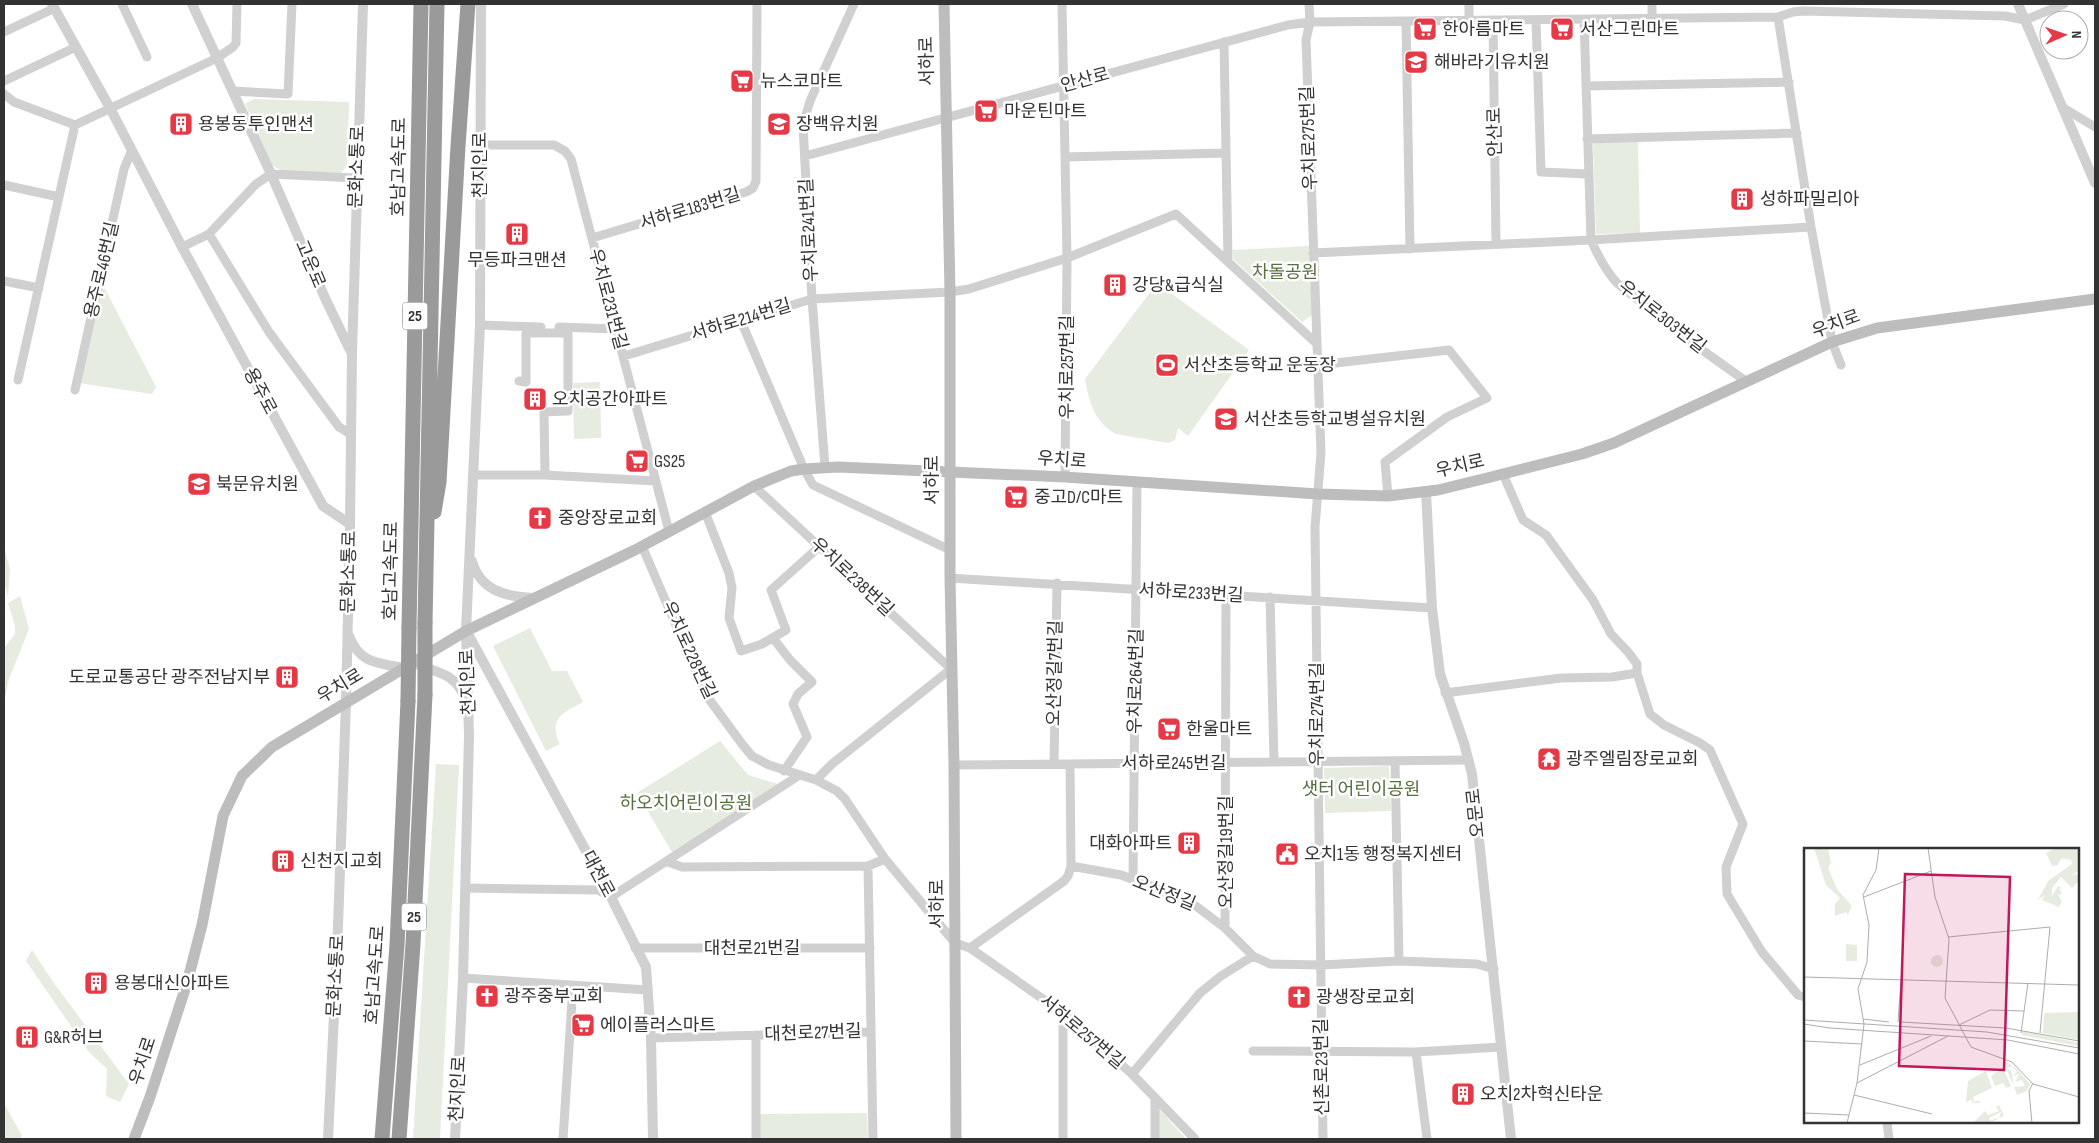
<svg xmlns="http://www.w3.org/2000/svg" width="2099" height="1143" font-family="'Sofia Sans Condensed','Noto Sans KR',sans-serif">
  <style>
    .green { fill: #e6ecdf }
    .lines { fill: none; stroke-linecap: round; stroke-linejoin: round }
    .minor { stroke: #d0d0d0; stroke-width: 9 }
    .tertiary { stroke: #d0d0d0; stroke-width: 10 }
    .secondary { stroke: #bdbdbd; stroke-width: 11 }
    .motorway { stroke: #9a9a9a; stroke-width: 15 }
    .motorway-bridge { stroke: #9a9a9a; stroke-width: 15 }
    .labels { text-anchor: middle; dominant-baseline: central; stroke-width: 5; stroke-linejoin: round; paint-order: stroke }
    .shield { fill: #fff; stroke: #707070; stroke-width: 1 }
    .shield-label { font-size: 16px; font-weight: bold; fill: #333 }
    .poi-label { font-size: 18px; fill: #333; stroke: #fff; text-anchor: start }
    .street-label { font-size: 18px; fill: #333; stroke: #fff }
    .park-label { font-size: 18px; fill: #56703f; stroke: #fff }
    .inset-road { fill: none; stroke: #adadad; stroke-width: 1 }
    .view { fill: #c2185b; fill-opacity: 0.15; stroke: #c2185b; stroke-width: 2.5 }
    .inset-edge { fill: none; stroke: #333; stroke-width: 2.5 }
  </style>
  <rect width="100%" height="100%" fill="#fff"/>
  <!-- green -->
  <path class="green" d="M254,99L349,102L347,166L341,173L283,171L271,165L245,104Z
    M1638,141L1640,233L1596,234L1593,142Z
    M1309,246L1312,315L1302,322L1234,260L1232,250Z
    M1157,283L1249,350L1188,436L1178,428L1175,440L1168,443L1116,434C1094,422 1089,402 1085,379Z
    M101,288L105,289L156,387L152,394L79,383Z
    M600,382L601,438L574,439L573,383Z
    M4,547L10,569L8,596L4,583Z
    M20,596L29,629L9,679L4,702V648L15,634V626L8,603Z
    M530,628L552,671H567L583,702C564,712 547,719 560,744L546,751L493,646Z
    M720,741L748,775L778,784L673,854L637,793Z
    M436,764L459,765L440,1139H413Z
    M1389,766L1391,811L1325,813L1324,768Z
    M32,950L53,982L129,1084L120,1102L106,1096L107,1069L89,1052L26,961Z
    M4,1103L22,1136L20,1139H4Z
    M1159,1110H1160L1186,1139H1159Z
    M867,1113L868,1139H759V1114Z"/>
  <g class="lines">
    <!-- minor -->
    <path class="minor" d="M122,4L147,57
      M1062,4L1067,258L1065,477
      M1309,4L1310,22L1306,40L1321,453L1315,527L1323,1139
      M1652,4V18
      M1778,17L1811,227L1832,342L1841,365
      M1584,19L1591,240C1598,256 1605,270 1617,283L1691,342L1747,382
      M1469,20V4
      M1493,20L1496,244
      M1536,20L1541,172L1588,174
      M1406,22L1410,249
      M4,32L55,8
      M1224,42L1228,260
      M4,81L76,47
      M1586,86L1789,82
      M232,91L288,94L292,4
      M4,94L14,102L75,125
      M2062,107L2095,127
      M1587,139L1797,133
      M480,145H554L565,151L571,159L669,531
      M805,156L1288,25L1310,22L1778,17L1793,12L1803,11L2005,16L2025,20L2064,4
      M1065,157L1225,153
      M4,185L59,197
      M209,234L256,184L271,174L356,178
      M592,238L746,192L753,188L756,181L757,4
      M182,247L209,234L269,332L339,427L351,434
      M1313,253L1591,240L1811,227
      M4,281L39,288
      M741,321L804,469L813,485L950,550
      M480,325L541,327
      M559,327L616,329
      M624,356L812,299L950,292L969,289L1067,258L1176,214L1316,343
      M1318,365L1449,350L1487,398L1447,417L1385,462L1388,496
      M18,380L75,125L217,58L233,47L236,43L237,4
      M519,381L526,382V333H568V411L544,412L545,475
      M75,390L124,169L131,152
      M825,467L812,299L803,125L810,101L854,4
      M1503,474L1523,520L1546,535L1593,600L1611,634L1628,652L1637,664V673L1650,714L1664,725L1700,743L1710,750L1743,824L1726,867L1727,894L1762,952L1798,995L1805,997
      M474,475H545L656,481
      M754,486L951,669L832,764L816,780
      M705,512L729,573L732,588L729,618L741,651L762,644L786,630L771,590L819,547
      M642,546L706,695L742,744L752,756L769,765L816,780L837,791L845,799L885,859L955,943L970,948L1063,1013L1132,1074L1195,1139
      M950,578L1432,608
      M1270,597L1274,762
      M773,638L790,660L812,682L798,694L793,704L807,737L784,771
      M1445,693L1561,678L1612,677L1637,673
      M1395,761L1399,961
      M1054,764L1057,583
      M1070,764L1071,866
      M954,765L1469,760
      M668,862L682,867L868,866L885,859
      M868,866L873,1139
      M1133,880L1137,483
      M466,888L598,890L611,897L798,776
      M1225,928L1226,595
      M635,948H870
      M970,948L1064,881L1068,876L1071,866L1121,875L1188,900L1225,928L1253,956L1270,964L1321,965L1399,961L1477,964L1494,969
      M463,978L648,990
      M756,1035V1139
      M651,1038L871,1032
      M1253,1051L1416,1052L1501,1047
      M1416,1052L1427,1139
      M1132,1074L1200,993L1221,976L1253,956
      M1887,1122L1889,1139
      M563,1139L573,985
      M1063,1139V1013
      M1155,1139V1099"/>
    <!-- tertiary -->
    <path class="tertiary" d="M52,4L110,108L182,247L323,506L350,524
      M192,4L271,174L325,298L350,350
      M2018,4L2095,183
      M1426,492L1432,608L1440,674L1464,743L1472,774L1511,1139
      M472,561C480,591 507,597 534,598
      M468,634L611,897L646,967L651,1038L653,1139
      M349,636C360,664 378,663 404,668
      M420,666C443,673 456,676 466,699
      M328,1139L337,954L346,703L350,524L352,353L363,4
      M455,1139L463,978L469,735L466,631L480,325L481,4"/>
    <!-- secondary -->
    <path class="secondary" d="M944,4L950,292V578L954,765L956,1139
      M134,1139L150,1097L187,983L202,925L223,816L242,776L272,747L466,631L635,550L754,486L791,471L804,469L838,467L1065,477L1318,494L1388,496L1438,490L1487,478L1582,454L1614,443L1832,342L1877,328L2095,299"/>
    <!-- motorway -->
    <path class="motorway" d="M434,512L439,482L458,146L468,4
      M425,623L437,4
      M409,628L421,4
      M382,1139L397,945L408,701
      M399,1139L413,944L425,695"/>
    <!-- motorway-bridge -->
    <path class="motorway-bridge" d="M425,695V623
      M408,701L409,628"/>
  </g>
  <!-- icons -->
  <defs>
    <g id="supermarket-square" transform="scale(1.25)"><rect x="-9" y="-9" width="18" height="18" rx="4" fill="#e63946" stroke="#fff"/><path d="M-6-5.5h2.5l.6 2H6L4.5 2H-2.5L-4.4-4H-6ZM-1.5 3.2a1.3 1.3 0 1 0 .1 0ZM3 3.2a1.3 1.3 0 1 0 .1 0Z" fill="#fff"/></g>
    <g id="school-square" transform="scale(1.25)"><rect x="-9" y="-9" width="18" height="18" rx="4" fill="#e63946" stroke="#fff"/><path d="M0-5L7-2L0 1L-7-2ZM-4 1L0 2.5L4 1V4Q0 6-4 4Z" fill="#fff"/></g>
    <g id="building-square" transform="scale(1.25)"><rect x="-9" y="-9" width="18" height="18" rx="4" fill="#e63946" stroke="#fff"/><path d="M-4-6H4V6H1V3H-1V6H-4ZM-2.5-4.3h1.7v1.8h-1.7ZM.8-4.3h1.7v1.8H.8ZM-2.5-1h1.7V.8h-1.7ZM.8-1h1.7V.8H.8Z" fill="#fff"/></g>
    <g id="stadium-square" transform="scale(1.25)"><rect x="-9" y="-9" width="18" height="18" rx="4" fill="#e63946" stroke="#fff"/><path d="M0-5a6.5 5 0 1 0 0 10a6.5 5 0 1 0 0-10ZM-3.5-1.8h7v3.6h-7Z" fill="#fff"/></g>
    <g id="church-square" transform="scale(1.25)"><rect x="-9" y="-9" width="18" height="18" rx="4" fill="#e63946" stroke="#fff"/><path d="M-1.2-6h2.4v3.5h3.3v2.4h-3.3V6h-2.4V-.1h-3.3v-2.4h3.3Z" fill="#fff"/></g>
    <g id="temple-square" transform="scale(1.25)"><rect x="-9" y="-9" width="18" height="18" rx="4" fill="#e63946" stroke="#fff"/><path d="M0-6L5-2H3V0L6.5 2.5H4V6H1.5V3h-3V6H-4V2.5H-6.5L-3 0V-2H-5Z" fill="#fff"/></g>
    <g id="civic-square" transform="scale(1.25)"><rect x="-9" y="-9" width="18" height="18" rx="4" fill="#e63946" stroke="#fff"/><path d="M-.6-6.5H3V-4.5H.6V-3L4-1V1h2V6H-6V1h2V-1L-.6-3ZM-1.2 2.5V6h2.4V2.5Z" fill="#fff"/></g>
  </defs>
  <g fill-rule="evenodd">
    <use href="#supermarket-square" x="1425" y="29"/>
    <use href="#supermarket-square" x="1562" y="29"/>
    <use href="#school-square" x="1416" y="62"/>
    <use href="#supermarket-square" x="742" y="81"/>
    <use href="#supermarket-square" x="986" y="111"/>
    <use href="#building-square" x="181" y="124"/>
    <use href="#school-square" x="779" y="124"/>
    <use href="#building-square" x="1742" y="199"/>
    <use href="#building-square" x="517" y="234"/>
    <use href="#building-square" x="1115" y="285"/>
    <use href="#stadium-square" x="1167" y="365"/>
    <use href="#building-square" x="535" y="399"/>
    <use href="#school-square" x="1226" y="419"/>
    <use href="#supermarket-square" x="637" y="461"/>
    <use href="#school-square" x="199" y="484"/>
    <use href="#supermarket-square" x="1016" y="497"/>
    <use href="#church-square" x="540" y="518"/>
    <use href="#building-square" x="287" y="677"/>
    <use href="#supermarket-square" x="1169" y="729"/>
    <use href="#temple-square" x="1549" y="759"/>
    <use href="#building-square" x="1189" y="843"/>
    <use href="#civic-square" x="1287" y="854"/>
    <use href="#building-square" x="283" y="861"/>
    <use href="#building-square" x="96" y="983"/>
    <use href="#church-square" x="487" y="996"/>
    <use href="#church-square" x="1299" y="997"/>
    <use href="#supermarket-square" x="583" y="1025"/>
    <use href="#building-square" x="27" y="1037"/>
    <use href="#building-square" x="1463" y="1094"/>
  </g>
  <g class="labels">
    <!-- shield labels -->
    <g class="shield">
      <rect x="402.5" y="302.5" width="25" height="27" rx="4"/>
      <rect x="401.5" y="903.5" width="25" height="27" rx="4"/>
    </g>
    <g class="shield-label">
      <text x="415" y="316">25</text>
      <text x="414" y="917">25</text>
    </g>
    <!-- poi labels -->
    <g class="poi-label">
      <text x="1442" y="29">한아름마트</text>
      <text x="1580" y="29">서산그린마트</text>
      <text x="1434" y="62">해바라기유치원</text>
      <text x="760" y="81">뉴스코마트</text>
      <text x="1004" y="111">마운틴마트</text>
      <text x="198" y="124">용봉동투인맨션</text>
      <text x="796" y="124">장백유치원</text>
      <text x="1760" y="199">성하파밀리아</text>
      <text x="517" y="260" text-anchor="middle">무등파크맨션</text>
      <text x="1132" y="285">강당&amp;급식실</text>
      <text x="1184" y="365">서산초등학교 운동장</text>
      <text x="552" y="399">오치공간아파트</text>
      <text x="1244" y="419">서산초등학교병설유치원</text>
      <text x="654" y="461">GS25</text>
      <text x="216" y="484">북문유치원</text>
      <text x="1034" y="497">중고D/C마트</text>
      <text x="558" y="518">중앙장로교회</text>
      <text x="270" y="677" text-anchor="end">도로교통공단 광주전남지부</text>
      <text x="1186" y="729">한울마트</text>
      <text x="1566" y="759">광주엘림장로교회</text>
      <text x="1172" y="843" text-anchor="end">대화아파트</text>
      <text x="1304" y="854">오치1동 행정복지센터</text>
      <text x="300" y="861">신천지교회</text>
      <text x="114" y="983">용봉대신아파트</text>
      <text x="504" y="996">광주중부교회</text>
      <text x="1316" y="997">광생장로교회</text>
      <text x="600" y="1025">에이플러스마트</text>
      <text x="44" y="1037">G&amp;R허브</text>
      <text x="1480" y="1094">오치2차혁신타운</text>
    </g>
    <!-- street labels -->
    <g class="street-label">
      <text transform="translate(927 61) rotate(-91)">서하로</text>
      <text transform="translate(1085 80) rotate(-15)">안산로</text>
      <text transform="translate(1495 132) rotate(-91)">안산로</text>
      <text transform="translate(1309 138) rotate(-92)">우치로275번길</text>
      <text transform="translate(480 165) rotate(-90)">천지인로</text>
      <text transform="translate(357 167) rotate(-88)">문화소통로</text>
      <text transform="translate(399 167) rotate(-89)">호남고속도로</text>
      <text transform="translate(690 209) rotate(-17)">서하로183번길</text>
      <text transform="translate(809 230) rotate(-93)">우치로241번길</text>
      <text transform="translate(310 264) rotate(67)">고운로</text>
      <text transform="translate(102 270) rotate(-77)">용주로46번길</text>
      <text transform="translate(608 299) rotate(75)">우치로231번길</text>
      <text transform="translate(1662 317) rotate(38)">우치로303번길</text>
      <text transform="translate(741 320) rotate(-17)">서하로214번길</text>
      <text transform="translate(1836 324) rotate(-20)">우치로</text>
      <text transform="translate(1067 367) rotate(-90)">우치로257번길</text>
      <text transform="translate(260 391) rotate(62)">용주로</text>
      <text transform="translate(1062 460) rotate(4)">우치로</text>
      <text transform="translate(1460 466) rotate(-13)">우치로</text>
      <text transform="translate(932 480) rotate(-90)">서하로</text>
      <text transform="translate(391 571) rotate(-89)">호남고속도로</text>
      <text transform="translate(349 572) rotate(-89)">문화소통로</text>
      <text transform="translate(852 577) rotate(43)">우치로238번길</text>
      <text transform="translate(1191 593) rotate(3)">서하로233번길</text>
      <text transform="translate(689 650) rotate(65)">우치로228번길</text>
      <text transform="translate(1055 673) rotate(-89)">오산정길7번길</text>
      <text transform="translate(1136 681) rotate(-89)">우치로264번길</text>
      <text transform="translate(468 682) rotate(-92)">천지인로</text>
      <text transform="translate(340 686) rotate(-31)">우치로</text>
      <text transform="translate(1317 714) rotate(-90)">우치로274번길</text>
      <text x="1174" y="763">서하로245번길</text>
      <text transform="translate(1476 813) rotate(-96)">오문로</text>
      <text transform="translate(1226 852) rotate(-90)">오산정길19번길</text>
      <text transform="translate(598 874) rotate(62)">대천로</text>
      <text transform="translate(1164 893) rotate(22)">오산정길</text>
      <text transform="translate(937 904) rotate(-90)">서하로</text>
      <text x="752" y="948">대천로21번길</text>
      <text transform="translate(375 975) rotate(-86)">호남고속도로</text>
      <text transform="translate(336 976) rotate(-87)">문화소통로</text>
      <text transform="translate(1082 1032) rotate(40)">서하로257번길</text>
      <text transform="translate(813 1033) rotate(-2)">대천로27번길</text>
      <text transform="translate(143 1061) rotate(-72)">우치로</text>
      <text transform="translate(1322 1067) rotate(-91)">신촌로23번길</text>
      <text transform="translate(458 1089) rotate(-87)">천지인로</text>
    </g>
    <!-- park labels -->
    <g class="park-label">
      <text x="1285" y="272">차돌공원</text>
      <text x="1361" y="789">샛터 어린이공원</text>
      <text x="686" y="803">하오치어린이공원</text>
    </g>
  </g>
  <!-- overview -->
  <g transform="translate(1804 848)">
    <rect width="275" height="275" fill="#fff"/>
    <path d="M10,0H24L27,15L24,20L33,41L48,58L44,67L42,64L31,68V56L36,50L22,37ZM252,0H275V23L267,27L275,26V33L268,40L257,29L248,40V48L254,38L259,41L255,40L258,46L254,47L258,53L255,59L238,52L241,47L234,52L244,33L268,16L267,12L257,10L254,17L248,18L242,5ZM42,96L53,97V113H42ZM127 113a6 6 0 1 1 12 0a6 6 0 1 1-12 0ZM275,164V192L239,185L240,165ZM218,183L275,195V198L218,187ZM201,213L212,220L226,236L223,243L213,247L210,239L221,238L218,232L211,234L216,226L208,228L213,224L209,218L202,220L207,222L210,238L199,214ZM199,220L207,238L202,240L199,235L191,238L187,228ZM182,223L188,240L169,249L170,254L175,252L176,255H169L167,251L162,255L164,233ZM195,257L200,268L195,270L197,264L185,270L186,273L193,270L194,271L185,275H169L181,263L184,267L195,263L192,259Z" fill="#e6ecdf"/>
    <path class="inset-road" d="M124,0L131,49L145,91L141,150L167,199L208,214L229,236M60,49L127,23M144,89L246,79L236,185M0,129L275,137M59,171L85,174M0,172L183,184L275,200M94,174L97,132M96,174L202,180L275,193M0,176L26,180M155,177L186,162L220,163M26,180L204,192L275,206M217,185L224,135M0,193L58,196M56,217L127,188M53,235L144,188M229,236L275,249M50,247L128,266M0,265L45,267M43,275L53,235L60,176L54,141L63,114L65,77L59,47L72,22L75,0M228,275L225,243L229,235"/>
    <path class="view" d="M101,26L206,29L200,222L95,218Z"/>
    <rect width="275" height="275" class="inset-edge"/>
  </g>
  <!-- border -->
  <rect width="2099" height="1143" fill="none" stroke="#333333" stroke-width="10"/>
  <!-- north arrow -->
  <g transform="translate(2064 35) rotate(88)"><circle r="24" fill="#ffffff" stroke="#adadad"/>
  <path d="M0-4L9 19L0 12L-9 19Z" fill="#e63946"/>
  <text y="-8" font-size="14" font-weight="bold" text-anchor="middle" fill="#333333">N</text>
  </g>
</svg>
